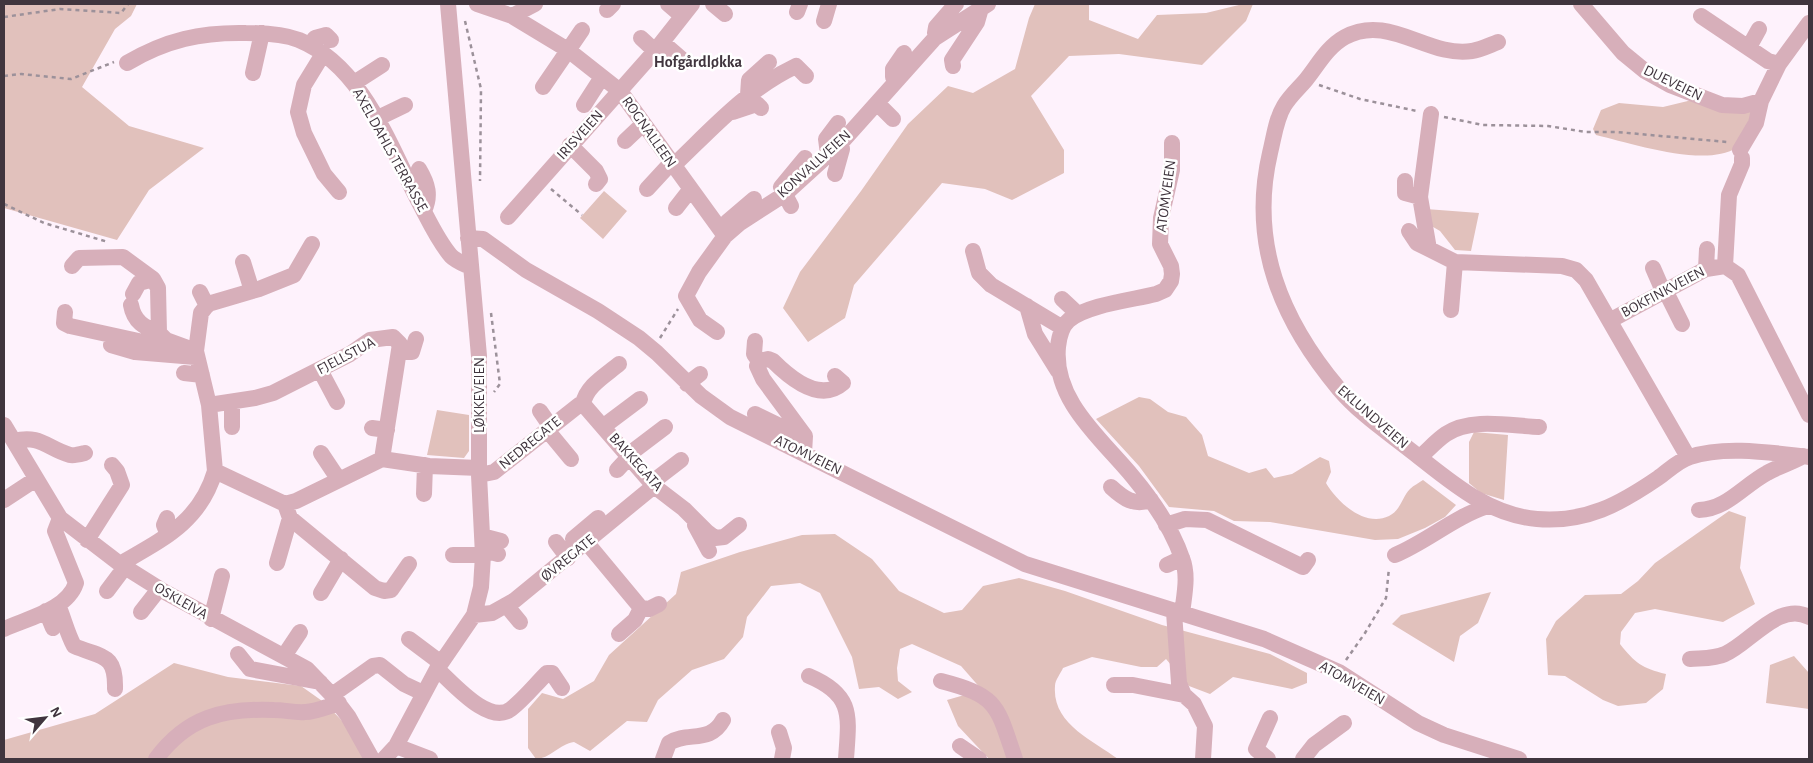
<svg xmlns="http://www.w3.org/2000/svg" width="1813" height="763" font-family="'Alegreya Sans',sans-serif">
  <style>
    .green { fill: #e1c1bc }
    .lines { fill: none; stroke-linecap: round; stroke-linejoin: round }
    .path { stroke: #9c919a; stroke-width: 2.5; stroke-dasharray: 4 4; stroke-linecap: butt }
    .minor { stroke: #d7afba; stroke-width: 16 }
    .labels { text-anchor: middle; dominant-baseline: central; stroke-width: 5; stroke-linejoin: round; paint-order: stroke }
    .street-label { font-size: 15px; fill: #40353e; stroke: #fff }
    .neighbourhood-label { font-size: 16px; font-weight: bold; fill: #40353e; stroke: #fff }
  </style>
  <rect width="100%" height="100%" fill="#fef2fc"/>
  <!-- green -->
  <path class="green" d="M4,4H137L131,16L115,29L82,87L129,126L204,148L149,190L117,240L4,208Z
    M1035,4H1089V20L1138,39L1157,15L1206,13L1243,4H1253L1246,21L1202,65L1119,54L1069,56L1031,96L1064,150V173L1012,200L985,189L942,183L854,285L845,318L808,342L783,308L800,272L861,191L908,124L948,86L973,93L1015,69L1029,18Z
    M1692,100L1752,110C1753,118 1749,124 1745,131C1743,136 1741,145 1736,148C1705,168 1630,143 1596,135L1593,129L1601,110L1619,103L1663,107Z
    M604,191L627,211L603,239L580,218Z
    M1426,209L1479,213L1471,251L1455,250L1440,231L1428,224Z
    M1139,397L1150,399L1168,412L1186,417L1202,435L1208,456L1249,473L1266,468L1274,478L1292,474L1320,457L1329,461L1331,472L1326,483C1337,502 1365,528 1389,516C1401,510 1402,497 1410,489C1414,485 1419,483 1423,480L1456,505L1445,517L1425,528L1398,539L1375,540L1270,522L1234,521L1214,511L1169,507L1139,466L1096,419Z
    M437,410L469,415V451L464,458L427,455Z
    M1474,432L1508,435L1504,500L1481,493L1469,483V442Z
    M1729,511L1746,517L1740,568L1755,604L1723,622L1655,609L1635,613L1621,632L1620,644C1635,663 1642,668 1666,674L1663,689L1646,703L1618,706L1603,700L1565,676L1548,675L1546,639L1556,621L1585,595L1621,594L1638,581L1655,563Z
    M835,534L872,559L899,591L944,613L962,610L983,586L1019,578L1065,591L1162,625L1270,654L1307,673V683L1292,689L1233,677L1210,694L1189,686L1166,659L1157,667H1141L1092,657L1063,668C1061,673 1055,680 1055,686C1052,724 1093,740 1118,759H989L958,726L947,700L982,690L961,666L912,644L900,649L897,668L898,681L912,692L898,699L879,687L859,689L852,657L820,593L800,583L771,586L747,617L743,637L724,659L692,670L658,700L647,722L627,721L590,751L574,742C560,744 549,759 536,759L528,748V709L542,693L563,699L594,681L609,655L676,594L681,572L740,552L802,535Z
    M1491,592L1478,623L1460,636L1454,662L1392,624L1401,615Z
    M1794,656L1809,673V709L1766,703L1770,665Z
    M174,663L228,677L301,686L325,703L346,725L366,759H4V740L95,714Z"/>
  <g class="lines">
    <!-- path -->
    <path class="path" d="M4,17L60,9L121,13L128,4
      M465,21L481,89L480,181
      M4,76L21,74L71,79L114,62
      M1319,85L1360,99L1417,111
      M1444,117L1483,125L1548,126L1586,132H1617L1727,142
      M551,189L582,215
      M4,204L44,223L108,242
      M491,313L500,384L494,392
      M660,338L678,309
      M1346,660L1365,633L1386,598L1389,568"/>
    <!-- minor -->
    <path class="minor" d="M477,4L512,16L568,50L620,91L725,236
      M668,4L682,16
      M713,4L725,14
      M1581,4L1623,53L1645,71L1670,85L1722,105L1743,106L1761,101
      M607,10L613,4
      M797,12L800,4
      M512,16L535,4
      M1701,16L1768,61L1779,64
      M824,21L829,4
      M935,33L936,27L956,4
      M641,38L655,51
      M662,42L685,62
      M1498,42C1490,45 1480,50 1472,51C1428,58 1389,13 1345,37C1327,47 1318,65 1305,81C1298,89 1290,96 1284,106C1276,119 1274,137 1270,153C1249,243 1281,320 1339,389C1360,414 1389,433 1414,453C1451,482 1488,515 1537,519C1586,523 1620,504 1658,478C1668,471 1679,460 1690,457C1725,445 1773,453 1809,457
      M310,45L315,38L326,35L331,40
      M1749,47L1759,29
      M323,54L304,85L298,112L304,133L324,174L339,192
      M127,63C166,40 201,32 246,33C263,33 283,34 299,40C363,66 390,147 420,204C429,221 438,241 451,256C456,261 464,264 470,267
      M953,66L952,60L977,22L981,8
      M253,73L262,33
      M893,77V69L904,53
      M354,83L382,65
      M543,87L582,30
      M748,95L749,80L769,62
      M877,103L893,119
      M584,105L602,77
      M733,112L757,104L761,108
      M376,119L405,105
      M625,141L643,124
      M1172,143V170L1161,218L1160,244L1171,266L1172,274L1171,281L1165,290L1156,294C1132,300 1087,305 1069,320C1061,327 1059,337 1058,347C1053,401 1102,439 1133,477C1153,501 1172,529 1182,558C1189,576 1184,595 1182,614
      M570,145L596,171L600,179L596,184
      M1740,150L1756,123L1761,101L1779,64L1809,23
      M828,154L826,139L838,123
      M673,166C712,129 747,89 796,66L806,76
      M419,169C428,184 431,196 424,211
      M835,174L842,149L841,143
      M1405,181V193L1420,197
      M647,189L671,163
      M791,206L781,187L805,158
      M676,208L690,190
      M508,217L655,51L692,4
      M727,222L754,199
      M1409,231L1417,243L1455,262L1562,266L1576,270L1586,280L1688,457
      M468,238L483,239L526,270L598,311L639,338L657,353L701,396L730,417L1025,564L1264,639L1339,672L1418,723L1444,735L1519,759
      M1429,249L1420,197L1431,114
      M973,251L979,273L991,285L1063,328
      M243,262L252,291
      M72,266L79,258L123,257L153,279L158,288L159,333L166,340L196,351L209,405
      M1725,266L1729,195L1742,164V158
      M1653,268L1663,291
      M1706,269L1707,249
      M1665,290L1682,324
      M200,292L207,306
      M133,294L139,283L153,279
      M686,296L699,272L725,236L740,223L785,194L841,143L935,38L988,4
      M686,296L700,320L717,332
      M1062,299L1078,314
      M131,305C134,322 144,327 159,333
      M1027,306L1035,334L1058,371
      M1451,310L1455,262
      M65,312L64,323L70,326L143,342L166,340
      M1611,320L1706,269L1725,266L1738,275L1809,415
      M755,341L754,354L759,361
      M111,345L135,352L195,357
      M196,351L201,313L208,304L259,289L294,275L312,244
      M399,352H412L416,339
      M320,370L337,402
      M184,373L202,375
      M687,384L700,374
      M232,402V427
      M583,404C586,386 606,375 619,364
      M540,411L551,427
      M755,414L792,432L802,445
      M4,425L60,518L120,564L163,591L307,669L332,695L348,716L372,759
      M604,426L640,399
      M372,428L387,430
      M547,430L571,459
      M14,441C40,434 48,449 70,455C74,456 81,454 85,453
      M321,453L339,480
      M804,453L805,436L763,379L757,366L759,361L768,359L773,361C790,378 820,403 843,383L835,376
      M628,455L665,427
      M1420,457C1428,450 1437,440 1446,434C1471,417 1511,426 1539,427
      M617,470L629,457
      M215,471L209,405L255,398L273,393L350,354L370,340L393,337L400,344L382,459
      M479,475L494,472L579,405L583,404L654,486L684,509L707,532L715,538L724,537L739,525
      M651,483L681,460
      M1111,487C1124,499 1134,506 1151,500
      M424,494L425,465
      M4,500L36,479
      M285,504L290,518L375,588L384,591L391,590L409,564
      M1699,510C1727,509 1743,486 1767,473C1779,466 1791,463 1803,456
      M167,518L164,525L168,535
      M695,525L709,551
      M1166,525L1185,519L1207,520L1303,567L1308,560
      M482,536L501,541
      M573,539L598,518
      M87,540L122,485L117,471L112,465
      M556,542L568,558
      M587,543L641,608L649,609L659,604
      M483,550L498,554
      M453,555H483
      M1395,555C1428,541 1454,517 1488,506
      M277,563L290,518
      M120,564C163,539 200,522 215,471L285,504L296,501L382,459L429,466L479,468
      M1167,565L1182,558
      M107,591L125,567
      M321,593L341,559
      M58,605C64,619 67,633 74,646C102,658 116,653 115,689
      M506,605L520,622
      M46,611L53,628
      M141,612L159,589
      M1174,612L1179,683L1184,695L1194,704L1205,726L1203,759
      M474,615L492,613L515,600L654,486
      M211,619L222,576
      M4,629C28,618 67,610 76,583L55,531L60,518
      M619,634L635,620L641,608
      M409,639L441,663
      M238,654L250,669L320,682
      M284,656L300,632
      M1690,659C1700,658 1715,659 1725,654C1750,643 1779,601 1809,617
      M437,669C453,683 489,726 511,709C524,699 535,685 547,673H552L562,688
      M809,676C854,695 849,716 846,759
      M941,681C999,696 997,706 1015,759
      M1114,685H1133L1184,695
      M332,695L373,666L380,665L404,684L423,693
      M779,732L784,748L782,759
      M396,746L430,759
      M960,746L979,759
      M156,759C187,717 223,708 274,710C285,710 295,713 305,712C316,712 329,706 339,703
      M384,759L396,746L437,669L474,615L481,587L483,555L479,475V356L448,4
      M663,759L669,743C688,731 710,744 723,720
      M1268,759L1256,749L1270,718
      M1303,759L1314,745L1344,723"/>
  </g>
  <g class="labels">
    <!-- street labels -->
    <g class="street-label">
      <text transform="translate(1673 83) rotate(26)">DUEVEIEN</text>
      <text transform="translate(649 132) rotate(55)">ROGNALLEEN</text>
      <text transform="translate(580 135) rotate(-48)">IRISVEIEN</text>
      <text transform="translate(390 150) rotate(61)">AXEL DAHLS TERRASSE</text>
      <text transform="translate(814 164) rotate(-42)">KONVALLVEIEN</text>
      <text transform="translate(1166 196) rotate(-82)">ATOMVEIEN</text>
      <text transform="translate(1663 292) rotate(-28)">BOKFINKVEIEN</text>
      <text transform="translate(346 356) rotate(-28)">FJELLSTUA</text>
      <text transform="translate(479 395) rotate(-90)">LØKKEVEIEN</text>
      <text transform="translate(1373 417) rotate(41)">EKLUNDVEIEN</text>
      <text transform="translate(530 443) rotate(-39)">NEDREGATE</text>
      <text transform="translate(808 455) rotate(26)">ATOMVEIEN</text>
      <text transform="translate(636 462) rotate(48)">BAKKEGATA</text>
      <text transform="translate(568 558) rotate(-39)">ØVREGATE</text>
      <text transform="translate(181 601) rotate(30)">OSKLEIVA</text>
      <text transform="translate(1352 683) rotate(30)">ATOMVEIEN</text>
    </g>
    <!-- neighbourhood labels -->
    <g class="neighbourhood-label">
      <text x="698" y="62">Hofgårdløkka</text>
    </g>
  </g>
  <!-- border -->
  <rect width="1813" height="763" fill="none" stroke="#40353e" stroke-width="10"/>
  <!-- north arrow -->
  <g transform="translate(45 718) rotate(62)" stroke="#ffffff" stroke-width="4" paint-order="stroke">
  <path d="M0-4L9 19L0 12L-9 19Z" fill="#40353e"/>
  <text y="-8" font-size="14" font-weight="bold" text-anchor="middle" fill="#40353e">N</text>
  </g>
</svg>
